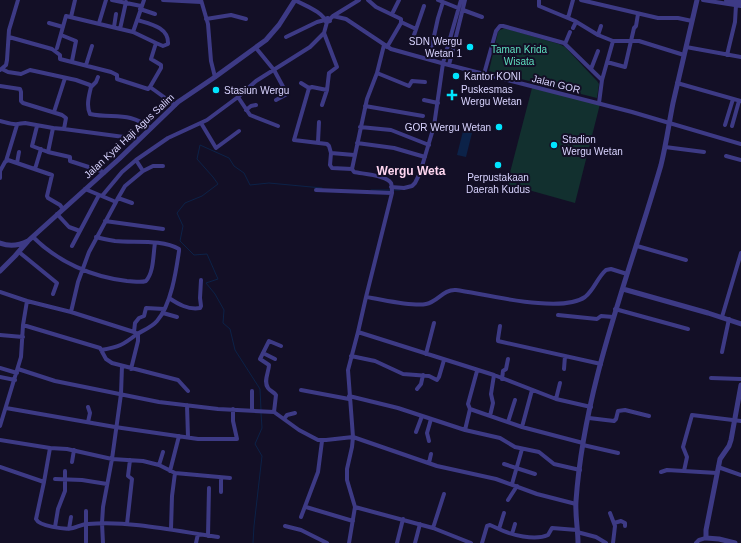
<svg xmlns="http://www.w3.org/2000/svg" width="741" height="543" font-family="Helvetica,sans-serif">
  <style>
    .green { fill: #12302f }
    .water { fill: #0c2248 }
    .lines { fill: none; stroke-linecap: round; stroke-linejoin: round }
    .stream { stroke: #0c2248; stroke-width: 1 }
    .minor { stroke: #3d3a85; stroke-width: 4 }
    .tertiary { stroke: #3d3a85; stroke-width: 5 }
    .poi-dot { fill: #00e5ff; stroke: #130f26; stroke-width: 1.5 }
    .labels { text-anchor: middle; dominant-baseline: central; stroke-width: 4; stroke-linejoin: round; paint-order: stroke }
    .poi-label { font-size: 10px; fill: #d9d4ff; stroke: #130f26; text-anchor: start }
    .park-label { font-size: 10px; fill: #5fe0c0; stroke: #130f26 }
    .street-label { font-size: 10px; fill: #d9d4ff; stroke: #130f26 }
    .quarter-label { font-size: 12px; font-weight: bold; fill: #ffd6f0; stroke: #130f26 }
  </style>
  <rect width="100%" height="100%" fill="#130f26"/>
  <!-- green -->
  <path class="green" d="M505,28L559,44L565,47L597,81L599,84L597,98L489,71L498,32L500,30Z
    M532,88L600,104L575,203L507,184Z"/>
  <!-- water -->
  <path class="water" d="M463,131L472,133L466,157L457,155Z"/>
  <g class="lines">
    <!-- stream -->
    <path class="stream" d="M371,190H390
      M393,190H400
      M261,410L260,389L235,350L230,329L223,323L224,310L215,294L206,283L218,279L207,254L194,255L180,241L183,226L177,213L185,203L202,196L218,184L213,177L197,159L200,145L229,158L234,166L244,173L250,185L269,183L322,188
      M253,543L254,526L262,456L255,444L262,428L261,413"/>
    <!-- minor -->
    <path class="minor" d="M112,0L141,6
      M163,0L201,2
      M201,0L208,24L211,61L215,77
      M295,0C305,6 322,11 326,22L330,21L328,18L325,19
      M368,0L376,7L401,19V23L387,47
      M438,0L458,8
      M539,0V6L575,21L598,35L613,41H639L684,55
      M581,0L658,18H678L692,21
      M703,0L741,6
      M726,0L741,2
      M140,9L155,14
      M463,10L482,17
      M392,14L399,0
      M333,16L359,0
      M71,17L75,0
      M568,18L573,0
      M206,19L231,15L246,19
      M330,19L333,16L346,19L391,49L445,64L632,112L741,144
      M137,20C150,24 169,27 168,44L163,46L156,43
      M401,22L416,29
      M49,23L63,27
      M99,23L106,0
      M114,27L116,14
      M573,28L576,22
      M120,29L126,2
      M133,32L144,0
      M324,33L337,67L329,73L327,90L312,87L309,88L294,140L327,144L329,146L331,153L354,155
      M61,35L76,41L72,61
      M414,35L424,6
      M598,35L601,26
      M9,37L52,49L60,55V59L111,72L117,75V79L148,89L150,87L175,105
      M286,37L317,22L325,20
      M565,44L570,32
      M686,47L741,57
      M57,48L66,16L133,32L156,43L151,59L161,65V68L150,87
      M256,48L274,70L287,94L276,100
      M727,55L735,22L736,5
      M429,59L438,18L443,2
      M607,62L625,67L634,28L636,26L638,14
      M86,65L92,46
      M449,65L465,0
      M2,69L8,72L21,74L30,70L76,80L90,85L91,87C89,95 86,106 90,114C113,119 129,111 150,128
      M591,69L598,51
      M0,70L6,65L7,60L9,30L18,0
      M377,73L409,86L412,81L425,82
      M484,74L496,31L500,26H503L564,43L602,80L599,103
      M602,80L613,41
      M301,83L309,88
      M677,83L741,101
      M0,86L20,89L21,92V101L23,103L62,115L66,118L64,129L139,139
      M91,87L96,82L98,77
      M238,97L250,115L278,126
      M424,100L438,103
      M322,105L327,90
      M365,106L423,116
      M246,110L251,106L256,105
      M54,112L65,78
      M0,121C5,122 12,125 18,124C20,124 22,123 25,123L53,128L64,129
      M201,123L216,148L239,131
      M725,125L733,99
      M37,126L32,146L48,152L53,128
      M732,126L739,101
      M360,127L391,130L429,145
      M318,142L319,122
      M357,143L394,148L425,157
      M665,147L704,152
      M48,152L70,157V161L101,171L104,173
      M331,153L330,165L332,168L352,169
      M726,156L741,160
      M6,161L17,125
      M17,163L19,152
      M35,169L41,149
      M0,171L5,162L8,160L52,175L47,196L48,198L60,205L63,209
      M143,171L153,166H163
      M0,178V171
      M391,187L404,188L412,186L415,183L420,173L434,126L443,63L461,0
      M316,190L392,193C392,190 392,186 391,183C386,175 363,174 354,172L352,169L367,99L377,73L384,45
      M102,196L122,172L136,160L168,138L207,120L238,97L256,81L310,47L324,33L327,22
      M118,198L125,186L143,171L136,160
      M117,200L118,198L132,203
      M57,214L69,227L80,231
      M105,221L163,229
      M33,237C58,262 92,277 127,281C133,281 140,283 146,281C154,272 153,255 155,243
      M96,237C103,239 109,240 115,241C134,243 162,239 179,249V251C176,272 171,305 157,321C152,327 144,330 137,334C123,345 119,347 101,350
      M72,246L99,195
      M637,246L686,260
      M19,252L57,283L53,294
      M0,292L27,301L23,325L21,357L0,426
      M366,297L392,193
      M169,298C178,304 188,310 200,308L201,306L200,298L201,280
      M27,301L71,312L134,332L138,334V341L131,369
      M615,309L688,329
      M71,312L78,282L89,252L116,202L85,189
      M163,313L177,317
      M558,315L597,319L601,316L613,317
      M722,317L741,253
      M23,325L100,348L106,359L112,363L178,380L188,391
      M500,326L498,339V341L601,364
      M134,332L135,323L139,318L144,316L146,308L164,309
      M0,335L23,337
      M722,352L729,319
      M263,353L275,359
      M426,354L434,323
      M351,356L375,361L403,374L429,376L437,380L439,377L444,360
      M0,368L17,373
      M18,369L55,381L159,402L218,409L274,412L299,430L318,440H326L353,437L437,466L496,479L537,494L576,504
      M564,369L565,356
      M477,371L468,404L470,409L522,427L583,443
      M0,377L15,380
      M711,378L741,379
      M502,379L503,371L506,369L508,359
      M417,389L421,384L423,375
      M301,390L349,399
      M252,391V410
      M349,396L398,408L465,430L500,438L515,447L539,452L554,464L580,470
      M556,399L560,383
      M187,405L188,437
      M591,407L556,399L494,375L358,332L366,297C381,299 412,307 426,304C438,302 443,289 456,290C485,294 561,314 585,297C594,290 597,278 606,270L611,269L627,274
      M6,408L115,427L198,439H237L233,421V409
      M274,412L276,395C274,392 270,391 268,388C263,381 269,372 269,365L260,359L269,341L281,346
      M490,416L493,403L491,394L494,375
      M589,418L614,421L616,419L618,411L625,410L649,416
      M284,419L287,415L295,413
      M88,422L90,413L88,407
      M508,422L515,400
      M522,427L532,390
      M465,430L470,409
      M416,432L422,416
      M0,440L50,448L67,449L112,459L143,461L159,465L175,473L230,478
      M429,441L427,433L431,419
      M583,445L618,453
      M72,462L74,450
      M429,463L431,454
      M504,464L535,474
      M159,465L163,452
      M0,467L44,482L36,519C39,526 65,530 73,528C78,527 82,524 88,524C125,521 162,528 198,534L196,543
      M718,467L741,475
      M170,471L179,436
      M684,471L687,457L683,447L692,415L741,421
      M661,472L667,470L717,473
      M55,479L82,480L107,484
      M44,482L50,448
      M512,484L522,449
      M221,492V478
      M508,500L517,486
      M306,507L353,521
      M355,507L433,528L471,543
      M610,513L615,526L613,543
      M301,517L318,472L322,441
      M614,523L621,521L625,523V526
      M127,524L132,479L128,476L130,460
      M285,526L301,530L327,543
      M55,527L58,509L65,491V471
      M433,528L444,494
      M69,529L71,517
      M171,529L172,496L175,473
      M499,529C511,535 535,541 548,535L552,528L577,530
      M577,532L596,537L606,543
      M198,534L218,537
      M512,534L515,524
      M208,536L209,488
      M86,542V511
      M103,543L102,523L103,507L112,459L121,394L122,366
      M349,543L355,507L347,480V469L352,447L353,437L348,370L358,332
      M397,543L403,519
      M415,543L420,524
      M482,543L487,526L490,525L499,529L504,513
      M696,543L699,540L706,538"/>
    <!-- tertiary -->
    <path class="tertiary" d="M0,243C10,247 18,246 28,241
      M0,271L15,256L28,241L119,159L178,102L215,77L266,40L279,25L295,0
      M623,289L708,313L741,324
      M578,543C578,529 575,515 576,501C584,385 629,276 661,165C666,145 669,123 673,103C681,68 689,34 697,0
      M735,543L719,539L706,538V530L720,459L729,446L731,440L741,385"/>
  </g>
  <!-- markers -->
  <g class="poi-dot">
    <circle cx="470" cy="47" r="4"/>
    <circle cx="456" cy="76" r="4"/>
    <circle cx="216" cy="90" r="4"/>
    <path d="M450 89h4v4h4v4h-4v4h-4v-4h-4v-4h4z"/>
    <circle cx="499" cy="127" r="4"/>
    <circle cx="554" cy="145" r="4"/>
    <circle cx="498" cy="165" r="4"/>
  </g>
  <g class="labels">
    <!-- poi labels -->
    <g class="poi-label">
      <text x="462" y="41" text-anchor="end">SDN Wergu<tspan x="462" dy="12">Wetan 1</tspan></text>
      <text x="464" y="76">Kantor KONI</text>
      <text x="461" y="89">Puskesmas<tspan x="461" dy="12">Wergu Wetan</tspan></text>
      <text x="224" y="90">Stasiun Wergu</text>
      <text x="491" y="127" text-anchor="end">GOR Wergu Wetan</text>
      <text x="562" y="139">Stadion<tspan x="562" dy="12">Wergu Wetan</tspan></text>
      <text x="498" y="177" text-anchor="middle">Perpustakaan<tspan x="498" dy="12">Daerah Kudus</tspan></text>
    </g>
    <!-- park labels -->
    <g class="park-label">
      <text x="519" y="49">Taman Krida<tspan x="519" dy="12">Wisata</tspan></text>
    </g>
    <!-- street labels -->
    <g class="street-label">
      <text transform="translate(556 84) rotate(14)">Jalan GOR</text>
      <text transform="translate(129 136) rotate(-43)">Jalan Kyai Haji Agus Salim</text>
    </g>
    <!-- quarter labels -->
    <g class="quarter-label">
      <text x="411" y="171">Wergu Weta</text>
    </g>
  </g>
</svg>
